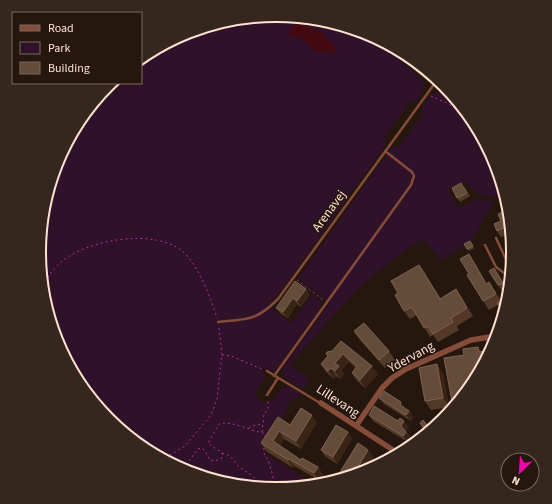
<svg xmlns="http://www.w3.org/2000/svg" width="552" height="504" font-family="'Source Sans 3',sans-serif">
  <style>
    .green { fill: #2f1129 }
    .water { fill: #430912 }
    .lines { fill: none; stroke-linecap: round; stroke-linejoin: round }
    .path { stroke: #b82da2; stroke-width: 1; stroke-dasharray: 2 3; stroke-linecap: butt }
    .service { stroke: #844c39; stroke-width: 2.5 }
    .minor { stroke: #844c39; stroke-width: 5.5 }
    .tertiary { stroke: #844c39; stroke-width: 7 }
    .wall { fill: #533927 }
    .shaded-wall { fill: #392415 }
    .building { fill: #654b39; stroke: #7e6251 }
    .labels { text-anchor: middle; dominant-baseline: central; stroke-width: 3; stroke-linejoin: round; paint-order: stroke }
    .street-label { font-size: 13px; fill: #ffe1d2; stroke: #25170e }
    .rim { fill: none; stroke: #ffe1d2; stroke-width: 2 }
  </style>
  <rect width="100%" height="100%" fill="#25170e"/>
  <!-- green -->
  <path class="green" d="M276,15L367,33L382,43L419,77L423,81V89L415,104L410,101L383,139L387,143L279,294L268,306L291,323L312,294L321,302L320,308L278,369L268,371L263,368L261,371L266,375L256,393L257,397L260,402C263,402 267,402 270,402C277,400 277,385 290,388C293,388 298,392 301,394L297,400L291,399L286,412L263,452L311,482L276,489L185,471L108,419L57,342L39,252L57,161L89,114L99,106L114,83H141V63L186,33L242,22L244,24L249,22L250,20Z
    M436,92L444,93L454,100L495,162L502,197C483,197 477,196 465,181L448,190L459,208L475,200L494,201L471,242L441,260L423,239L390,262L353,294L290,365L310,379L304,390C296,385 282,380 282,369L330,302L298,278L393,146L397,149L425,112L420,108L432,95Z"/>
  <!-- water -->
  <path class="water" d="M301,23L321,32L336,47L333,54L315,51L300,37H289L290,27Z"/>
  <g class="lines">
    <!-- path -->
    <path class="path" d="M431,96L449,104L465,116
      M297,280L323,300
      M45,282C51,272 58,263 68,257C95,239 155,229 182,251C198,264 211,298 217,318
      M222,355L231,356L262,369
      M249,428L252,426L262,424
      M262,432L264,414L268,409V399
      M264,448C263,454 265,455 268,460C270,464 272,473 273,478L268,486L270,488
      M222,453L230,456L239,467L250,474L260,483L267,485
      M165,457L170,455L185,446L211,415L217,399L222,354L219,327
      M183,469L198,449L202,448L205,451L210,460L215,461L221,459L223,456L222,453L208,443L219,424C231,420 251,431 263,433L266,437"/>
    <!-- service -->
    <path class="service" d="M496,238L510,268
      M485,245L496,267L504,273
      M218,322C248,319 256,321 278,299L435,83
      M267,371L320,403
      M274,376L411,185L414,176L412,172L385,151
      M267,395L278,378"/>
    <!-- minor -->
    <path class="minor" d="M321,403L396,452
      M356,426L382,388L392,378L406,369L471,340L496,336"/>
    <!-- tertiary -->
    <path class="tertiary" d="M413,64L435,82L447,90"/>
  </g>
  <!-- wall -->
  <path class="wall" d="M464,187L470,196L460,202L457,198Z
    M505,211L510,236L509,234L501,237L497,231Z
    M472,243L474,248L469,251L467,249Z
    M475,263L487,284L495,291L501,301L504,300L502,309L498,305L489,310L483,301L469,274Z
    M419,265L425,273L440,299L462,298L473,316L457,326L459,330L438,342L433,335L430,337L417,315L410,319L404,311L398,293Z
    M497,272L506,287V289L504,288L501,290L498,285Z
    M306,289L310,295L301,307L297,304L288,318L281,314L276,308Z
    M354,331L389,351L395,360L385,368L360,340Z
    M341,341L378,374L365,388L357,381L352,373L356,368L349,362L341,370L344,374L340,379L336,376L334,379L326,372L321,364Z
    M443,373L449,407L431,410L425,401Z
    M379,398L406,409L409,411L413,417L411,421L384,404Z
    M369,415L398,421L409,427L406,431L411,438L408,442L373,421Z
    M317,422L301,449L284,439L280,446L301,460L318,467L323,475L319,480L294,466L293,468L266,451L261,443L290,425Z
    M348,432L352,439L337,464L325,456L321,450Z"/>
  <!-- shaded-wall -->
  <path class="shaded-wall" d="M469,254L475,263L492,292L486,284Z
    M419,265L425,273L446,307L440,299Z
    M489,282L495,291L502,303L496,294Z
    M306,289L310,295L301,307L297,301Z
    M456,289L462,298L473,316L467,308Z
    M293,298L297,304L288,318L283,312Z
    M478,347L484,355L479,352Z
    M343,354L349,362L341,370L344,374L340,379L335,371V363Z
    M437,364L443,373L449,407L443,398Z
    M372,366L378,374L365,388L360,380Z
    M331,368L336,376L334,379L328,371Z
    M401,402L406,409L400,405Z
    M409,411L413,417L411,421L406,415Z
    M312,415L317,422L301,449L296,441Z
    M404,421L409,427L405,432L401,426Z
    M279,431L284,439L278,449L273,441Z
    M348,432L352,439L337,464L333,457Z
    M406,432L411,438L408,442L403,436Z
    M368,450L374,458L367,471L354,474Z
    M289,459L294,466L293,468L288,460Z
    M318,467L323,475L319,480L314,473Z"/>
  <!-- building -->
  <path class="building" d="M461,183L467,193L457,198L452,188Z
    M505,211L508,228L505,229V227L497,231L494,224L501,221L498,214Z
    M470,241L473,246L467,249L464,244Z
    M469,254L486,284L489,282L496,294L483,301L467,275L469,274L460,259Z
    M419,265L440,299L456,289L467,308L451,318L453,322L433,334L428,326L424,328L412,307L404,311L395,295L398,293L391,281Z
    M494,268L504,285L501,284L498,285L489,271Z
    M295,281L306,289L297,301L293,298L283,312L276,308Z
    M504,300L502,307L499,306L497,303Z
    M364,323L389,351L379,360L354,331Z
    M341,341L372,366L360,380L352,373L357,366L343,354L335,363L339,366L335,371L331,368L328,371L321,364L328,356L326,354L327,352L332,351Z
    M478,347L479,352L490,350L455,402H452L444,358L464,355L463,349Z
    M437,364L443,398L425,401L419,368Z
    M384,391L401,402L400,405L409,411L406,415L379,398Z
    M374,406L398,421L400,418L404,421L401,426L406,432L403,436L369,415Z
    M301,408L312,415L296,441L279,431L273,441L301,460L302,458L318,467L314,473L289,459L288,460L261,443L278,417L290,425Z
    M423,420L430,429L426,431L420,423Z
    M336,425L348,432L333,457L321,450Z
    M358,443L368,450L354,474L337,477Z"/>
  <g class="labels">
    <!-- street labels -->
    <g class="street-label">
      <text transform="translate(329 211) rotate(-54)">Arenavej</text>
      <text transform="translate(411 357) rotate(-29)">Ydervang</text>
      <text transform="translate(338 401) rotate(33)">Lillevang</text>
    </g>
  </g>
  <!-- crop -->
  <path d="M0 0H552V504H0ZM46 252a230 230 0 1 1 460 0a230 230 0 1 1-460 0Z" fill="#36271e" fill-rule="evenodd"/>
  <path class="rim" d="M46 252a230 230 0 1 1 460 0a230 230 0 1 1-460 0Z"/>
  <!-- legend -->
  <rect x="12" y="12" width="130" height="72" fill="#25170e" stroke="#7c685c"/>
  <rect x="20" y="25" width="20" height="6" fill="#844c39" stroke="#7c685c"/>
  <text x="48" y="32" font-size="12" fill="#ffe1d2">Road</text>
  <rect x="20" y="42" width="20" height="12" fill="#2f1129" stroke="#7c685c"/>
  <text x="48" y="52" font-size="12" fill="#ffe1d2">Park</text>
  <rect x="20" y="62" width="20" height="12" fill="#654b39" stroke="#7c685c"/>
  <text x="48" y="72" font-size="12" fill="#ffe1d2">Building</text>
  <!-- north arrow -->
  <g transform="translate(520 472) rotate(205)"><circle r="19" fill="#25170e" stroke="#7c685c"/>
  <path d="M0-3L7 15L0 10L-7 15Z" fill="#fd00ad"/>
  <text y="-6" font-size="11" font-weight="bold" text-anchor="middle" fill="#ffe1d2">N</text>
  </g>
</svg>
